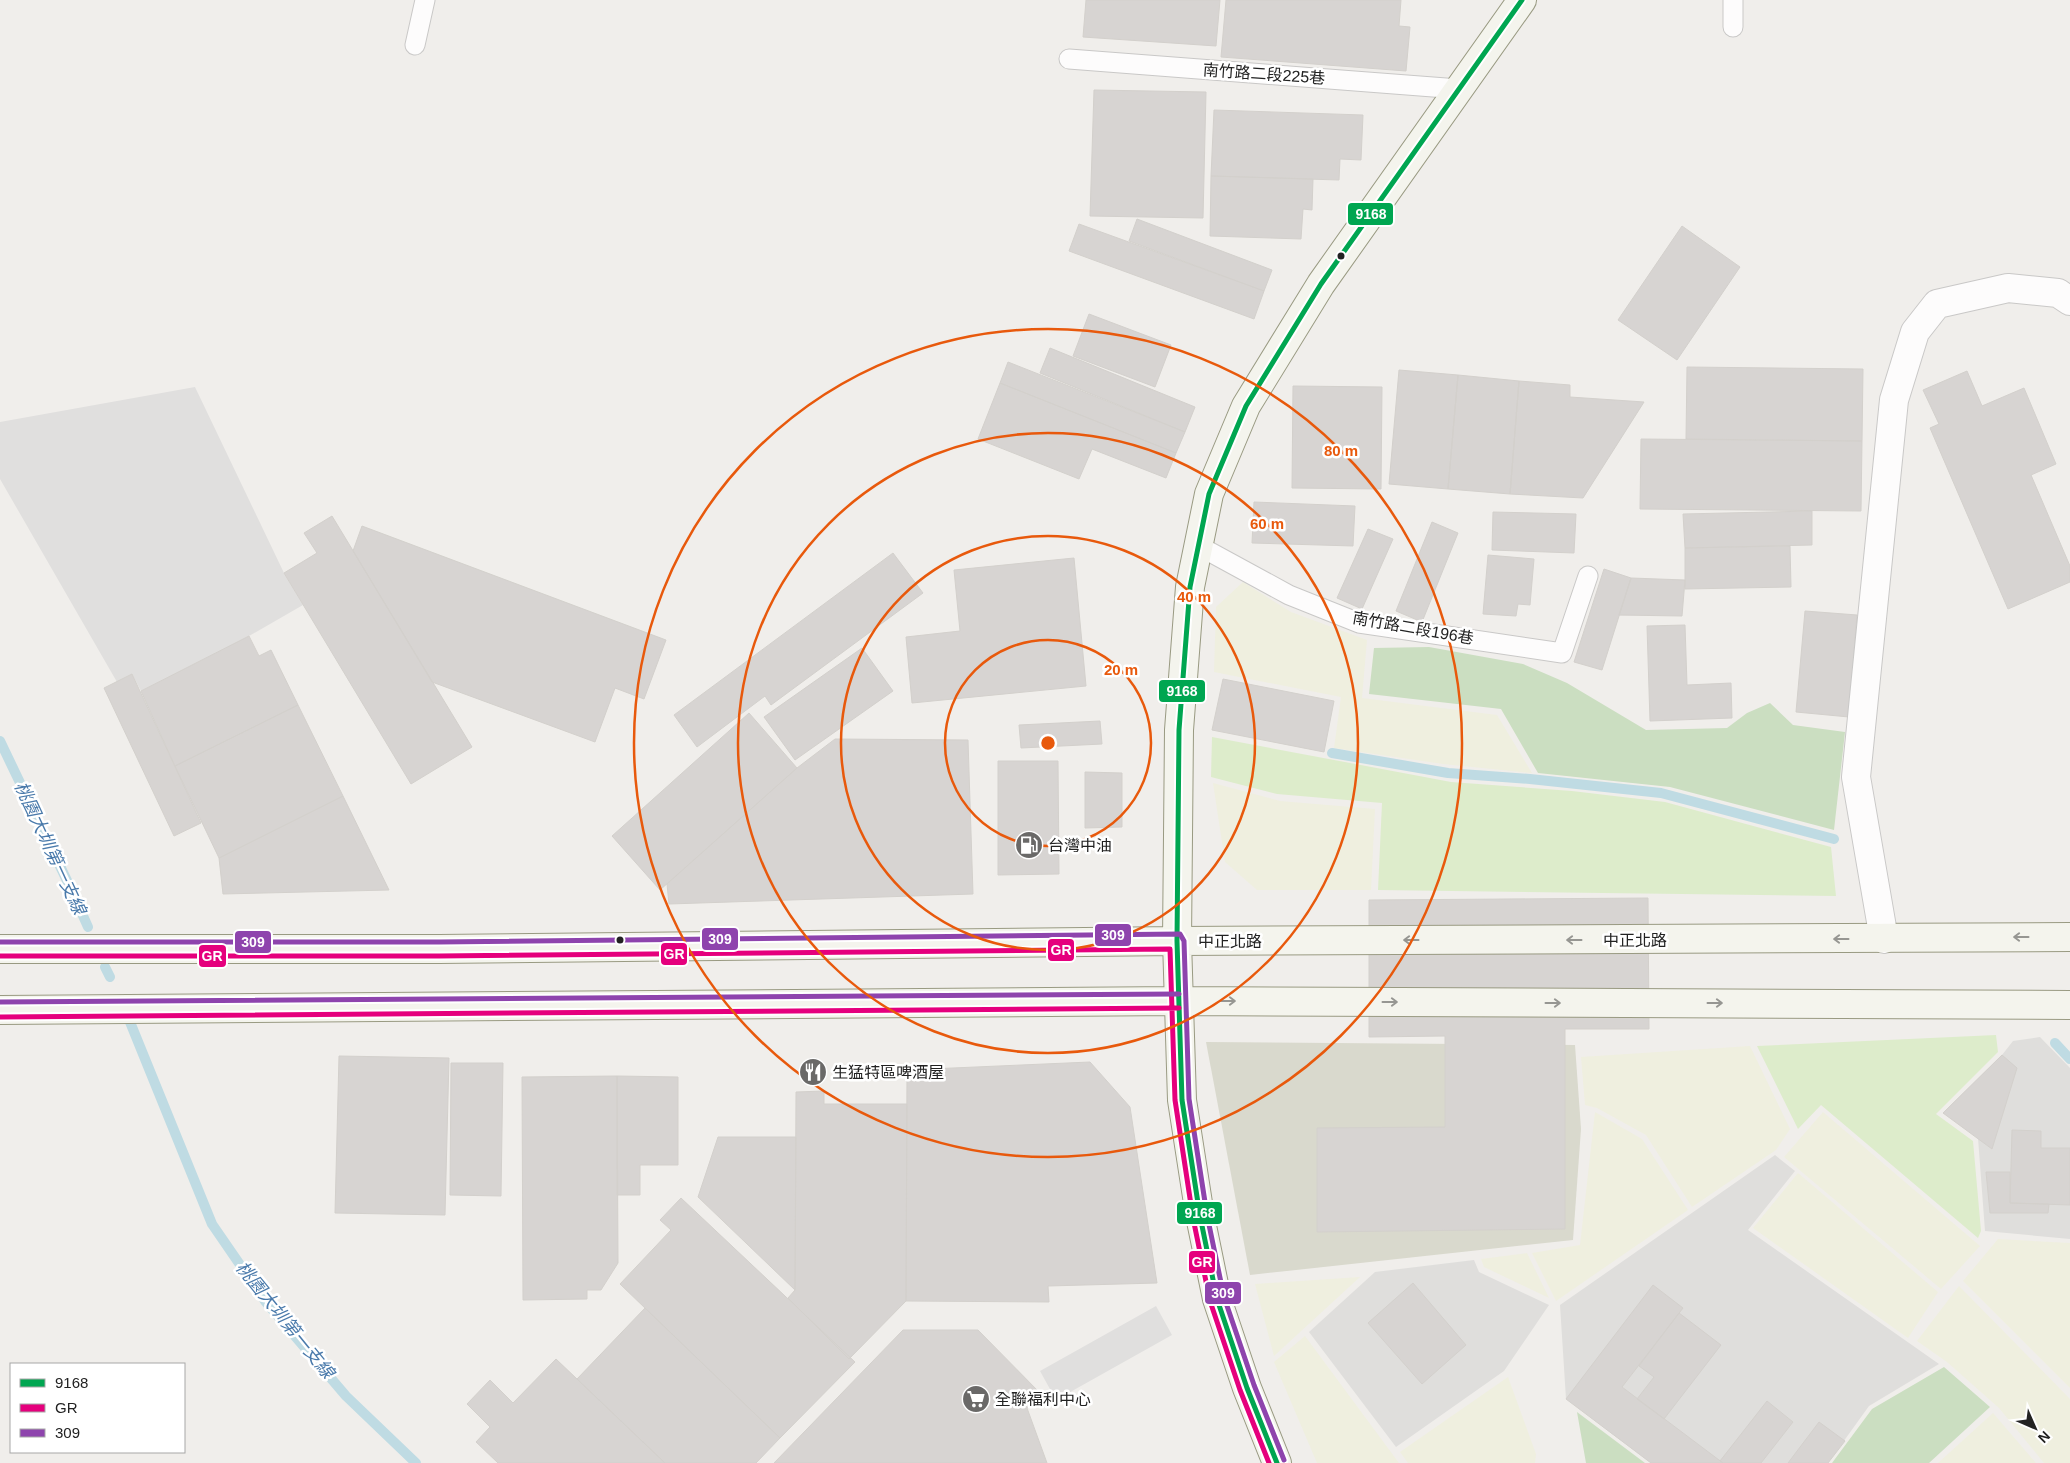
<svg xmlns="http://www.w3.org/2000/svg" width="2070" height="1463" font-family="Helvetica,'Noto Sans TC',sans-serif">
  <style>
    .residential { fill: #dfdedc }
    .construction { fill: #d9d9cd }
    .farmland { fill: #efefdf }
    .grass { fill: #ddeccb }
    .forest { fill: #cbdec1 }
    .parking { fill: #e0dfde }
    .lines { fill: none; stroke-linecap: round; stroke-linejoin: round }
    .stream { stroke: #bfdbe3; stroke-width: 10 }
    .building { fill: #d7d4d2; stroke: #d3d0cc }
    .lane-casing { stroke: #c9c8c7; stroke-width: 21 }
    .street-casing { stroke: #c9c8c7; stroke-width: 30 }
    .secondary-casing { stroke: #999a82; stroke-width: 30 }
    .lane { stroke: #fdfcfc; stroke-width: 19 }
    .street { stroke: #fdfcfc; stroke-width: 28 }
    .secondary { stroke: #f4f4ed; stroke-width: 28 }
    .bus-1-casing { stroke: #fff; stroke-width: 9 }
    .bus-2-casing { stroke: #fff; stroke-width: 9 }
    .bus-3-casing { stroke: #fff; stroke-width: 9 }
    .bus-1 { stroke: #00a651; stroke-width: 5 }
    .bus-2 { stroke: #e5007d; stroke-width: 5 }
    .bus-3 { stroke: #8e44ad; stroke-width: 5 }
    .oneway { stroke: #969692 }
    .ring { fill: none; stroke: #e8590c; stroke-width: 2.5 }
    .bus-dot { fill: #222; stroke: #fff; stroke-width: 2 }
    .labels { text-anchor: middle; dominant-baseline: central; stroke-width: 5; stroke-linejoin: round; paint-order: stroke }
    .street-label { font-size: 16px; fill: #222; stroke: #fff }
    .poi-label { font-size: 16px; fill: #222; stroke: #fff; text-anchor: start }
    .water-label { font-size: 18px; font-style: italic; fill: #4a7aab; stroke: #fff }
    .centre { fill: #e8590c; stroke: #fff; stroke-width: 2.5 }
    .ring-label { font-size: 15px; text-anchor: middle; font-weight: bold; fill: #e8590c; stroke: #fff; stroke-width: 5; stroke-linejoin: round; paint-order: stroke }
    .line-badge { stroke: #fff; stroke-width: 2 }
    .badge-label { font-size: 14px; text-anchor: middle; font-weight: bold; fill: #fff }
  </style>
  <rect width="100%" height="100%" fill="#f0eeeb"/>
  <!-- residential -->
  <path class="residential" d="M2040,1037L2070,1068V1239L1985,1231L1978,1138L1943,1113L2002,1055L2013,1041Z
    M1775,1155L1795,1171L1748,1230L1939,1364L1869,1406L1828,1463H1651L1566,1399L1560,1305Z
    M1474,1260L1479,1272L1549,1305L1504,1371L1396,1447L1309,1332L1375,1272Z"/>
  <!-- construction -->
  <path class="construction" d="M1206,1042L1575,1045L1581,1129L1573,1240L1250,1275Z"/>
  <!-- farmland -->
  <path class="farmland" d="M1243,582L1291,612L1367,640L1362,698L1497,715L1532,773L1443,764L1334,748L1341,697L1214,672L1216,607Z
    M1213,783L1280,801L1375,809L1371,890H1257L1225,862Z
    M1750,1046L1790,1129L1776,1150L1692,1207L1646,1135L1597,1108L1585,1105L1581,1057Z
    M1595,1112L1642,1139L1688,1210L1556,1301L1532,1253L1580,1245Z
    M1823,1112L1980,1246L1941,1289L1784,1157Z
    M1798,1173L1938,1292L1908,1338L1753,1228Z
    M1998,1239L2070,1243V1388L1963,1281Z
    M1527,1253L1549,1298L1484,1267L1481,1259Z
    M1360,1277L1274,1356L1255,1284Z
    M1959,1286L2070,1399V1463H2044L1999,1408L1947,1362L1917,1341Z
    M1305,1336L1399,1463H1317L1274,1362Z
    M1508,1377L1536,1454L1535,1463H1408L1400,1452Z
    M1993,1413L2036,1463H1938Z"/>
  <!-- grass -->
  <path class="grass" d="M1212,737L1451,782L1572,791L1665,802L1831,847L1836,896L1378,890L1382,803L1277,794L1211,777Z
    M1996,1035L1998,1052L1936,1114L1973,1141L1981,1231L1978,1238L1821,1105L1798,1129L1757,1046Z"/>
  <!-- forest -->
  <path class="forest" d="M1429,647L1523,664L1567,683L1646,730L1727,728L1747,713L1770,703L1793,725L1845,732L1834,830L1670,787L1538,773L1501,709L1369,694L1374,648Z
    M1944,1367L1990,1407L1929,1463H1832L1872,1409Z
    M1577,1412L1645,1463H1586Z"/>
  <!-- parking -->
  <path class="parking" d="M195,387L284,573L303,605L249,636L141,691L132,674L117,682L0,479V422Z
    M1156,1306L1172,1335L1056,1400L1040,1371Z"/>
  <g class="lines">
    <!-- stream -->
    <path class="stream" d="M0,741L71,889L88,927
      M1332,753L1448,773L1530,779L1661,793L1834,839
      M105,967L110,977
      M128,1017L212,1224L265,1301L346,1396L416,1463
      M2055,1043L2070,1059"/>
  </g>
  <!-- building -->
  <path class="building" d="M1086,0H1220L1216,46L1083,37Z
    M1226,0H1401L1399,26L1410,27L1406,71L1221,57Z
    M1094,90L1206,92L1203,218L1090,216Z
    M1214,110L1363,115L1361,160L1340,159L1339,180L1211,176Z
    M1211,176L1313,179L1312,210L1303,209L1301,239L1210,236Z
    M1137,219L1272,270L1264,291L1129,241Z
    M1079,224L1264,291L1254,319L1069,251Z
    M1682,226L1740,267L1677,360L1618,320Z
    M1089,314L1171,345L1155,387L1073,356Z
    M1050,348L1195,407L1185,432L1040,373Z
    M1008,362L1185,432L1176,453L1000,383Z
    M1687,367L1863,369L1862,441L1686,439Z
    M1399,370L1458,375L1448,489L1389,484Z
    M1967,371L1982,406L2024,388L2056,464L2031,475L2070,566V582L2008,609L1930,428L1939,424L1923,390Z
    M1458,375L1519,381L1510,494L1448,489Z
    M1519,381L1570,385V397L1644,402L1583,498L1510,494Z
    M1000,383L1176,453L1166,478L1092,449L1079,479L978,439Z
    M1293,386L1382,387L1381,489L1292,488Z
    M1641,439L1862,441L1861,511L1640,509Z
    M1254,502L1355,506L1353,546L1252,543Z
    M1812,511V545L1685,548L1683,514Z
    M1493,512L1576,514L1574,553L1492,550Z
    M332,516L472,747L411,784L284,573L317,553L304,533Z
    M1432,522L1458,533L1422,622L1396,611Z
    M362,526L666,640L644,699L615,688L595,742L432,682L353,551Z
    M1368,529L1393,539L1362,609L1337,598Z
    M1790,546L1791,587L1685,589V548Z
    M893,553L923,593L771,705L765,696L697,747L674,715Z
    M1488,555L1534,559L1530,605L1518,604L1516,616L1483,614Z
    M1074,558L1086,686L912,703L906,637L960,631L954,570Z
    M1604,569L1631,578L1602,670L1574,662Z
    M1631,578L1685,580L1682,616L1619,615Z
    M1805,611L1857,615L1849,717L1796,712Z
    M1685,625L1687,685L1731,683L1732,718L1650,721L1647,626Z
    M249,636L259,656L271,650L298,705L175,766L141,691Z
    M862,648L893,691L795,760L764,717Z
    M132,674L201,823L174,836L104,688Z
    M1223,679L1334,701L1324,752L1212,730Z
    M298,705L343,796L219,858L175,766Z
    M749,713L797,768L660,890L612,836Z
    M1100,721L1102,744L1021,748L1019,725Z
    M835,739L968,740L973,894L669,904L667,884L797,768Z
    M998,761H1058L1059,874L998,875Z
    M1085,772L1122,773V827L1085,828Z
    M343,796L389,890L223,894L219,858Z
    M1648,898L1649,1029H1565V1229L1317,1232V1128L1445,1127V1036L1369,1037V900Z
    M2002,1055L2017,1068L1992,1149L1943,1113Z
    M339,1056L449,1058L445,1215L335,1213Z
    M1090,1062L1130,1107L1157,1283L1048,1286L1049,1302L906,1301L907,1070Z
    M451,1063H503L501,1196L450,1195Z
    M617,1076L678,1077V1165H640V1195H617Z
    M617,1076L618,1263L601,1290H587V1299L523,1300L522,1077Z
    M824,1091V1104H907L906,1301L849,1359L788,1298L795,1290L796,1092Z
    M2012,1130L2041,1131V1148H2070V1205L2010,1203Z
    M718,1137H796L795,1290L698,1197Z
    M1986,1172H2010V1203L2049,1204L2048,1213H1990Z
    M681,1198L855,1362L780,1438L620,1284L671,1230L660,1220Z
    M1413,1283L1466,1345L1422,1384L1368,1323Z
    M1653,1285L1683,1308L1622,1387L1723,1463H1651L1566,1399Z
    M645,1308L780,1438L756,1463H665L577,1379Z
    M1679,1313L1721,1345L1664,1419L1637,1399L1654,1377L1639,1366Z
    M903,1330H978L1039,1392L1027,1408L1047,1463H774Z
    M556,1359L577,1379L665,1463H498L476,1442L490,1427L467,1404L490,1380L513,1403Z
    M1767,1401L1793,1422L1761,1463H1723L1720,1461Z
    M1819,1422L1845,1441L1828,1463H1788Z"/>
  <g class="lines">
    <!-- lane casing -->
    <g class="lane-casing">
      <path id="lane" d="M1733,27V0
        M415,45L425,0
        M1069,59L1459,89
        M1199,546L1289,595L1359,623L1562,653L1588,576"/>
    </g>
    <!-- street casing -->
    <g class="street-casing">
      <path id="street" d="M1884,939L1856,777L1894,400L1915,332L1937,304L2008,288L2058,293L2070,301"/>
    </g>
    <!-- secondary casing -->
    <g class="secondary-casing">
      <path id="secondary" d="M0,949H439L1177,941L2070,937
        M0,1010L1179,1001L2070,1005
        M1277,1463L1247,1388L1217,1299L1200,1216L1182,1100L1177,941L1179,730L1190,587L1209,494L1246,406L1321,284L1522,0"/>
    </g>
    <!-- lane -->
    <use href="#lane" class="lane"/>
    <!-- street -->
    <use href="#street" class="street"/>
    <!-- secondary -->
    <use href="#secondary" class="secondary"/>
    <!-- bus-1 casing -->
    <g class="bus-1-casing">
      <path id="bus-1" d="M1277,1463L1247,1388L1217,1299L1200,1216L1182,1100L1177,941L1179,730L1190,587L1209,494L1246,406L1321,284L1522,0"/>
    </g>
    <!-- bus-2 casing -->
    <g class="bus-2-casing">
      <path id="bus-2" d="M0,956H439L1170,949L1175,1100L1193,1218L1210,1301L1240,1390L1269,1463
        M0,1017L1179,1008"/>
    </g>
    <!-- bus-3 casing -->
    <g class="bus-3-casing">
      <path id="bus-3" d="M0,942H439L1180,934L1184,941L1189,1099L1207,1215L1224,1297L1254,1385L1284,1460
        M0,1002L1179,994"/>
    </g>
    <!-- bus-1 -->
    <use href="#bus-1" class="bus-1"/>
    <!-- bus-2 -->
    <use href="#bus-2" class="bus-2"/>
    <!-- bus-3 -->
    <use href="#bus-3" class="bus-3"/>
  </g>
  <!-- one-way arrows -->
  <defs><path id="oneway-shaft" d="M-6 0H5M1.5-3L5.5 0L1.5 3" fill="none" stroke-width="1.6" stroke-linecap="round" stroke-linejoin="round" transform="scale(1.25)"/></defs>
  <g class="oneway">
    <use href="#oneway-shaft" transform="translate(2021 937) rotate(180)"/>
    <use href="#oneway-shaft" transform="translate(1841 939) rotate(180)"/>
    <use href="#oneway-shaft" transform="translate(1411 940) rotate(180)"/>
    <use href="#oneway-shaft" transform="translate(1574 940) rotate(180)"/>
    <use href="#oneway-shaft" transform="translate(1228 1001)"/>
    <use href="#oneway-shaft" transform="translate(1390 1002)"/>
    <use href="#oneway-shaft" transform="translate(1553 1003)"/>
    <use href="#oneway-shaft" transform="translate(1715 1003)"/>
  </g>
  <!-- distance rings -->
  <g class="ring">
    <circle cx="1048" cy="743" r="103"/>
    <circle cx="1048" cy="743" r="207"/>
    <circle cx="1048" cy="743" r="310"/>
    <circle cx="1048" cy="743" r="414"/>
  </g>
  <!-- icons -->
  <defs>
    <g id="fuel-disc" transform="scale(1.4375)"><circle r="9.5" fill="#6a6968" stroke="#fff"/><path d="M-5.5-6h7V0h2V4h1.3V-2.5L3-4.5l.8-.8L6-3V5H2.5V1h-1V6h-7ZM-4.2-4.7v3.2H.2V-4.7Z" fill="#fff"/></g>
    <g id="restaurant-disc" transform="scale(1.4375)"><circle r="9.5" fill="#6a6968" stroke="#fff"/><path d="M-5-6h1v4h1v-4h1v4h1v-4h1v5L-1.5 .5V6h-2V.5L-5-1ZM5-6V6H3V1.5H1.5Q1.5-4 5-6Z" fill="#fff"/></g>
    <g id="supermarket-disc" transform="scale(1.4375)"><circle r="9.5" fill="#6a6968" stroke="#fff"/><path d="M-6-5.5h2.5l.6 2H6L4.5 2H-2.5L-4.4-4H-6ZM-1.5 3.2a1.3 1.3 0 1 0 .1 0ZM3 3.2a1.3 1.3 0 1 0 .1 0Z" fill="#fff"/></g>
  </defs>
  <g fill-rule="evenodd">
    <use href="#fuel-disc" x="1029" y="845"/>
    <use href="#restaurant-disc" x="813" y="1072"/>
    <use href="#supermarket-disc" x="976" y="1399"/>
  </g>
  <!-- markers -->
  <g class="bus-dot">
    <circle cx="1341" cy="256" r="4.5"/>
    <circle cx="620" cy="940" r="4.5"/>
  </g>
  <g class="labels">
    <!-- street labels -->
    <g class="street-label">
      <text transform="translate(1264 74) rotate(4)">南竹路二段225巷</text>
      <text transform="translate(1413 628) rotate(10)">南竹路二段196巷</text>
      <text x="1635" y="940">中正北路</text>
      <text x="1230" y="941">中正北路</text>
    </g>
    <!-- poi labels -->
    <g class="poi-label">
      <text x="1048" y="845">台灣中油</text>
      <text x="832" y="1072">生猛特區啤酒屋</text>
      <text x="995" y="1399">全聯福利中心</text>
    </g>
    <!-- water labels -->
    <g class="water-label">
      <text transform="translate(50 848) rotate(65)">桃園大圳第一支線</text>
      <text transform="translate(285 1320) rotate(51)">桃園大圳第一支線</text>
    </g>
  </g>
  <circle cx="1048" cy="743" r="8" class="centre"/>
  <g class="ring-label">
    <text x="1341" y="456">80 m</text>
    <text x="1267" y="529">60 m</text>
    <text x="1194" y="602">40 m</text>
    <text x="1121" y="675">20 m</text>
  </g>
  <g class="line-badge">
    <rect x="1347" y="202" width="47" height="24" rx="5" fill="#00a651"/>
    <rect x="1158" y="679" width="48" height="24" rx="5" fill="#00a651"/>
    <rect x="1094" y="923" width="38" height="24" rx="5" fill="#8e44ad"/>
    <rect x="701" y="927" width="38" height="24" rx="5" fill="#8e44ad"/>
    <rect x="234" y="930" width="38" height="24" rx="5" fill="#8e44ad"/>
    <rect x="1047" y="938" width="28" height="24" rx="5" fill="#e5007d"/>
    <rect x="660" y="942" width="28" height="24" rx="5" fill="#e5007d"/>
    <rect x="198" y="944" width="29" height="24" rx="5" fill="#e5007d"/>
    <rect x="1176" y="1201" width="47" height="24" rx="5" fill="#00a651"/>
    <rect x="1188" y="1250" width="28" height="24" rx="5" fill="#e5007d"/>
    <rect x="1204" y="1281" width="38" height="24" rx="5" fill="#8e44ad"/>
  </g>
  <g class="badge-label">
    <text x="1371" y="219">9168</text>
    <text x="1182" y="696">9168</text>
    <text x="1113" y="940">309</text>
    <text x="720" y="944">309</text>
    <text x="253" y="947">309</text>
    <text x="1061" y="955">GR</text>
    <text x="674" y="959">GR</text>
    <text x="212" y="961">GR</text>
    <text x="1200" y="1218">9168</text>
    <text x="1202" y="1267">GR</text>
    <text x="1223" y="1298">309</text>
  </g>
  <!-- legend -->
  <rect x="10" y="1363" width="175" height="90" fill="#ffffff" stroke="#a7a7a7"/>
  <rect x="20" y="1379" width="25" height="8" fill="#00a651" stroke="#a7a7a7"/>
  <text x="55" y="1388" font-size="15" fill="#222222">9168</text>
  <rect x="20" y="1404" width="25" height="8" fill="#e5007d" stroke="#a7a7a7"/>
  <text x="55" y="1413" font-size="15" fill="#222222">GR</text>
  <rect x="20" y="1429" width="25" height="8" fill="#8e44ad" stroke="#a7a7a7"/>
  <text x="55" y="1438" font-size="15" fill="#222222">309</text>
  <!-- north arrow -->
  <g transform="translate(2035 1428) rotate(135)" stroke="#ffffff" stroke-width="4" paint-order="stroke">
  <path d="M0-4L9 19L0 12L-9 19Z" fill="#222222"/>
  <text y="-8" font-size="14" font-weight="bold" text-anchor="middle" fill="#222222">N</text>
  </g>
</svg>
